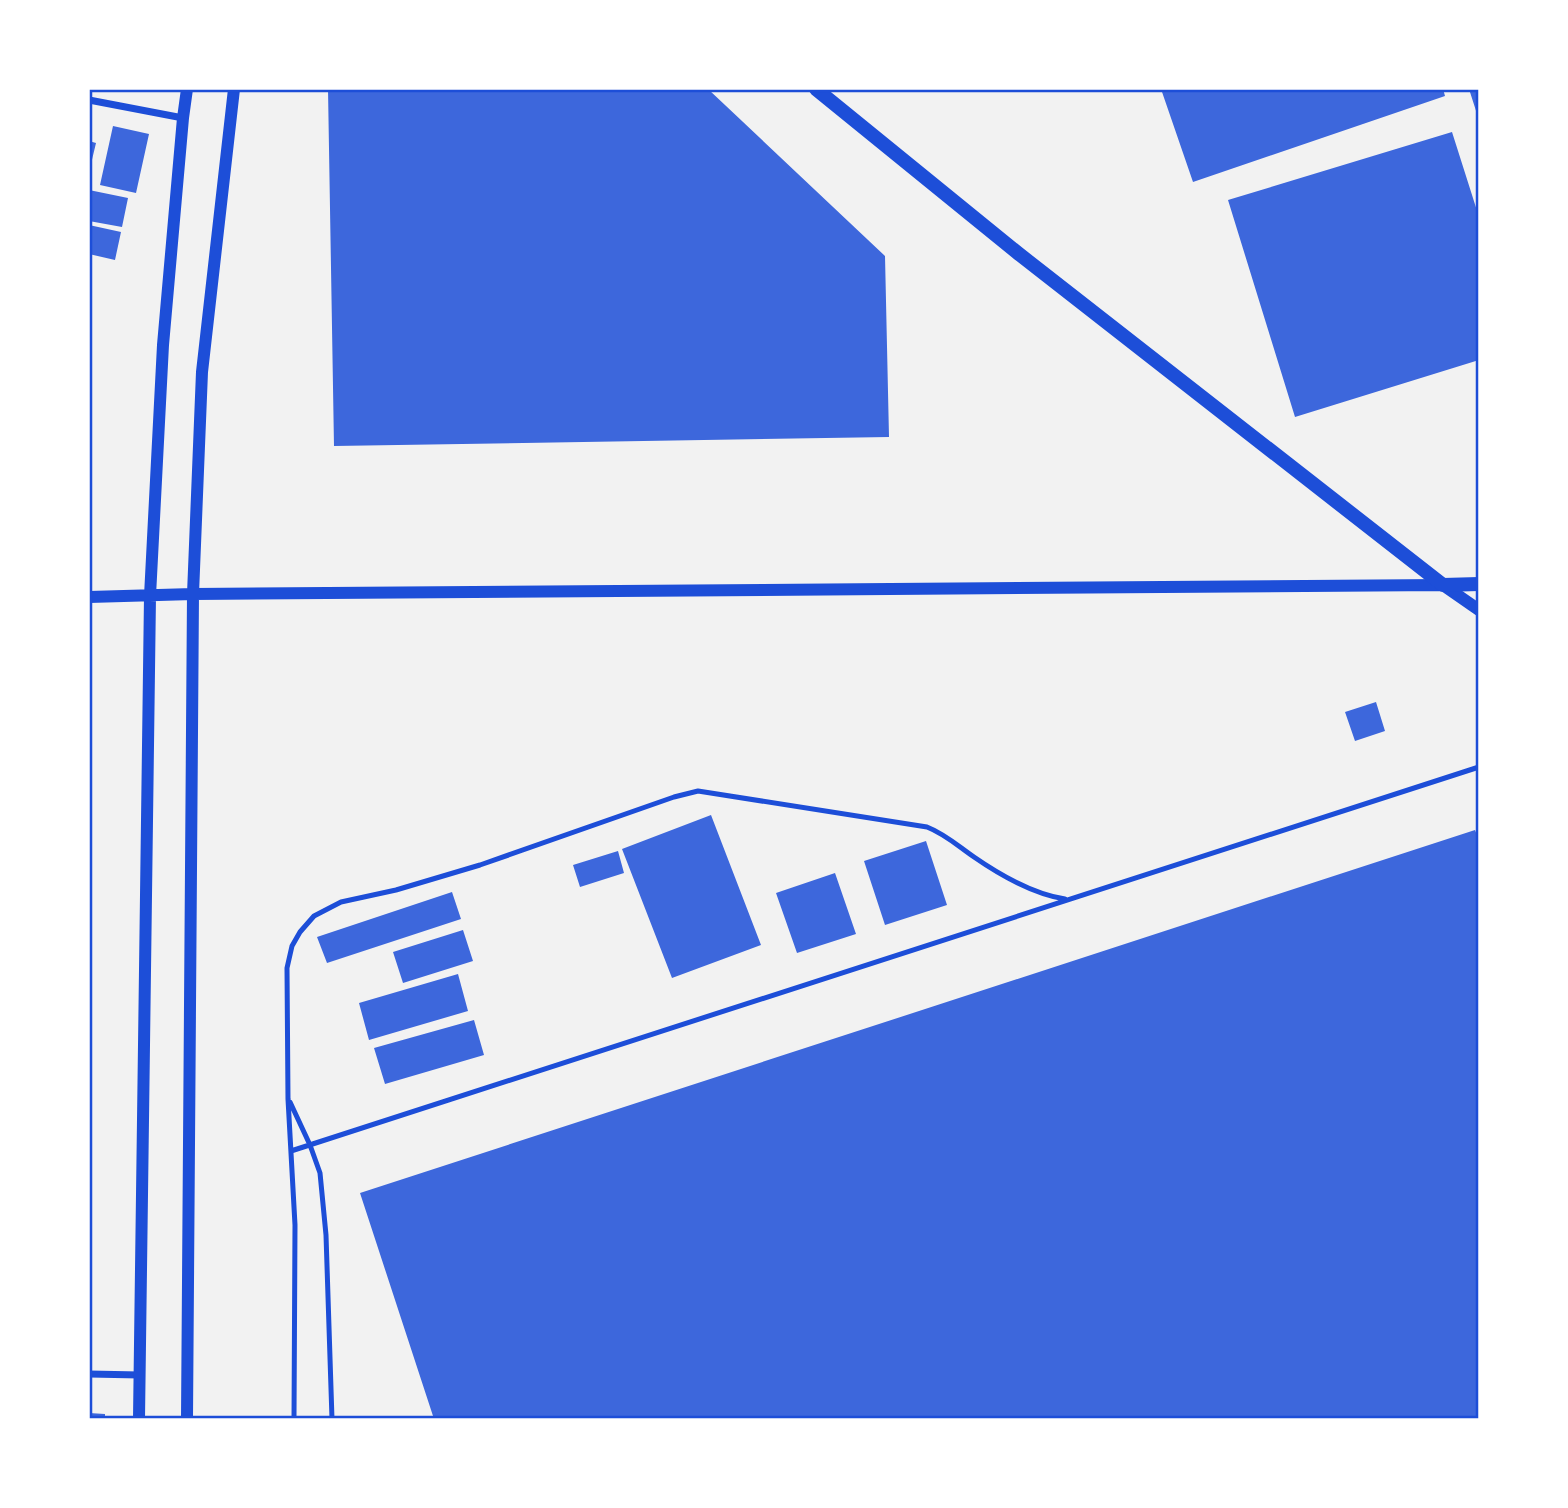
<svg xmlns="http://www.w3.org/2000/svg" width="1568" height="1508" font-family="Quicksand,sans-serif">
  <style>
    .building { fill: #3d67dc }
    .lines { fill: none; stroke-linecap: round; stroke-linejoin: round }
    .service { stroke: #1d4ed8; stroke-width: 5 }
    .minor { stroke: #1d4ed8; stroke-width: 7 }
    .tertiary { stroke: #1d4ed8; stroke-width: 12 }
    .secondary { stroke: #1d4ed8; stroke-width: 14 }
    .neatline { fill: none; stroke: #1d4ed8; stroke-width: 2.5 }
  </style>
  <rect width="100%" height="100%" fill="#f2f2f2"/>
  <!-- building -->
  <path class="building" d="M328,89H708L885,256L889,437L334,446Z
    M1161,89H1443L1445,96L1193,182Z
    M1469,89H1479V117H1478Z
    M113,126L149,134L136,193L100,185Z
    M1452,132L1479,217V360L1295,417L1228,200Z
    M89,141L96,143L90,168H89Z
    M89,190L128,198L122,227L89,221Z
    M89,225L121,232L115,260L89,254Z
    M1376,702L1385,731L1355,741L1345,712Z
    M711,815L761,945L672,978L622,849Z
    M1475,830L1479,840V1419H434L360,1193Z
    M926,841L947,905L885,925L864,861Z
    M618,851L624,873L580,887L573,865Z
    M835,873L856,934L797,953L776,893Z
    M452,892L461,919L327,963L317,937Z
    M463,930L473,961L403,983L393,952Z
    M458,974L468,1011L369,1040L359,1003Z
    M474,1020L484,1055L385,1084L374,1048Z
    M89,1413L105,1414V1419H89Z"/>
  <g class="lines">
    <!-- service -->
    <path class="service" d="M290,1102L310,1145L320,1173L326,1235L332,1419
      M291,1151L1479,767
      M294,1419L295,1225L288,1099L287,968L292,946L300,932L314,916L341,902L396,890L480,865L674,797L698,791L927,827C945,834 958,846 974,857C1000,875 1033,894 1065,899"/>
    <!-- minor -->
    <path class="minor" d="M89,100L183,118
      M89,1374L140,1375"/>
    <!-- tertiary -->
    <path class="tertiary" d="M89,597L193,594L1443,585L1479,610
      M139,1419L150,596L163,345L183,118L187,89
      M187,1419L193,594L202,372L234,89"/>
    <!-- secondary -->
    <path class="secondary" d="M816,89L1019,254L1443,585L1479,584"/>
  </g>
  <!-- border -->
  <rect width="1568" height="1508" fill="none" stroke="#ffffff" stroke-width="182"/>
  <rect x="91" y="91" width="1386" height="1326" class="neatline"/>
</svg>
